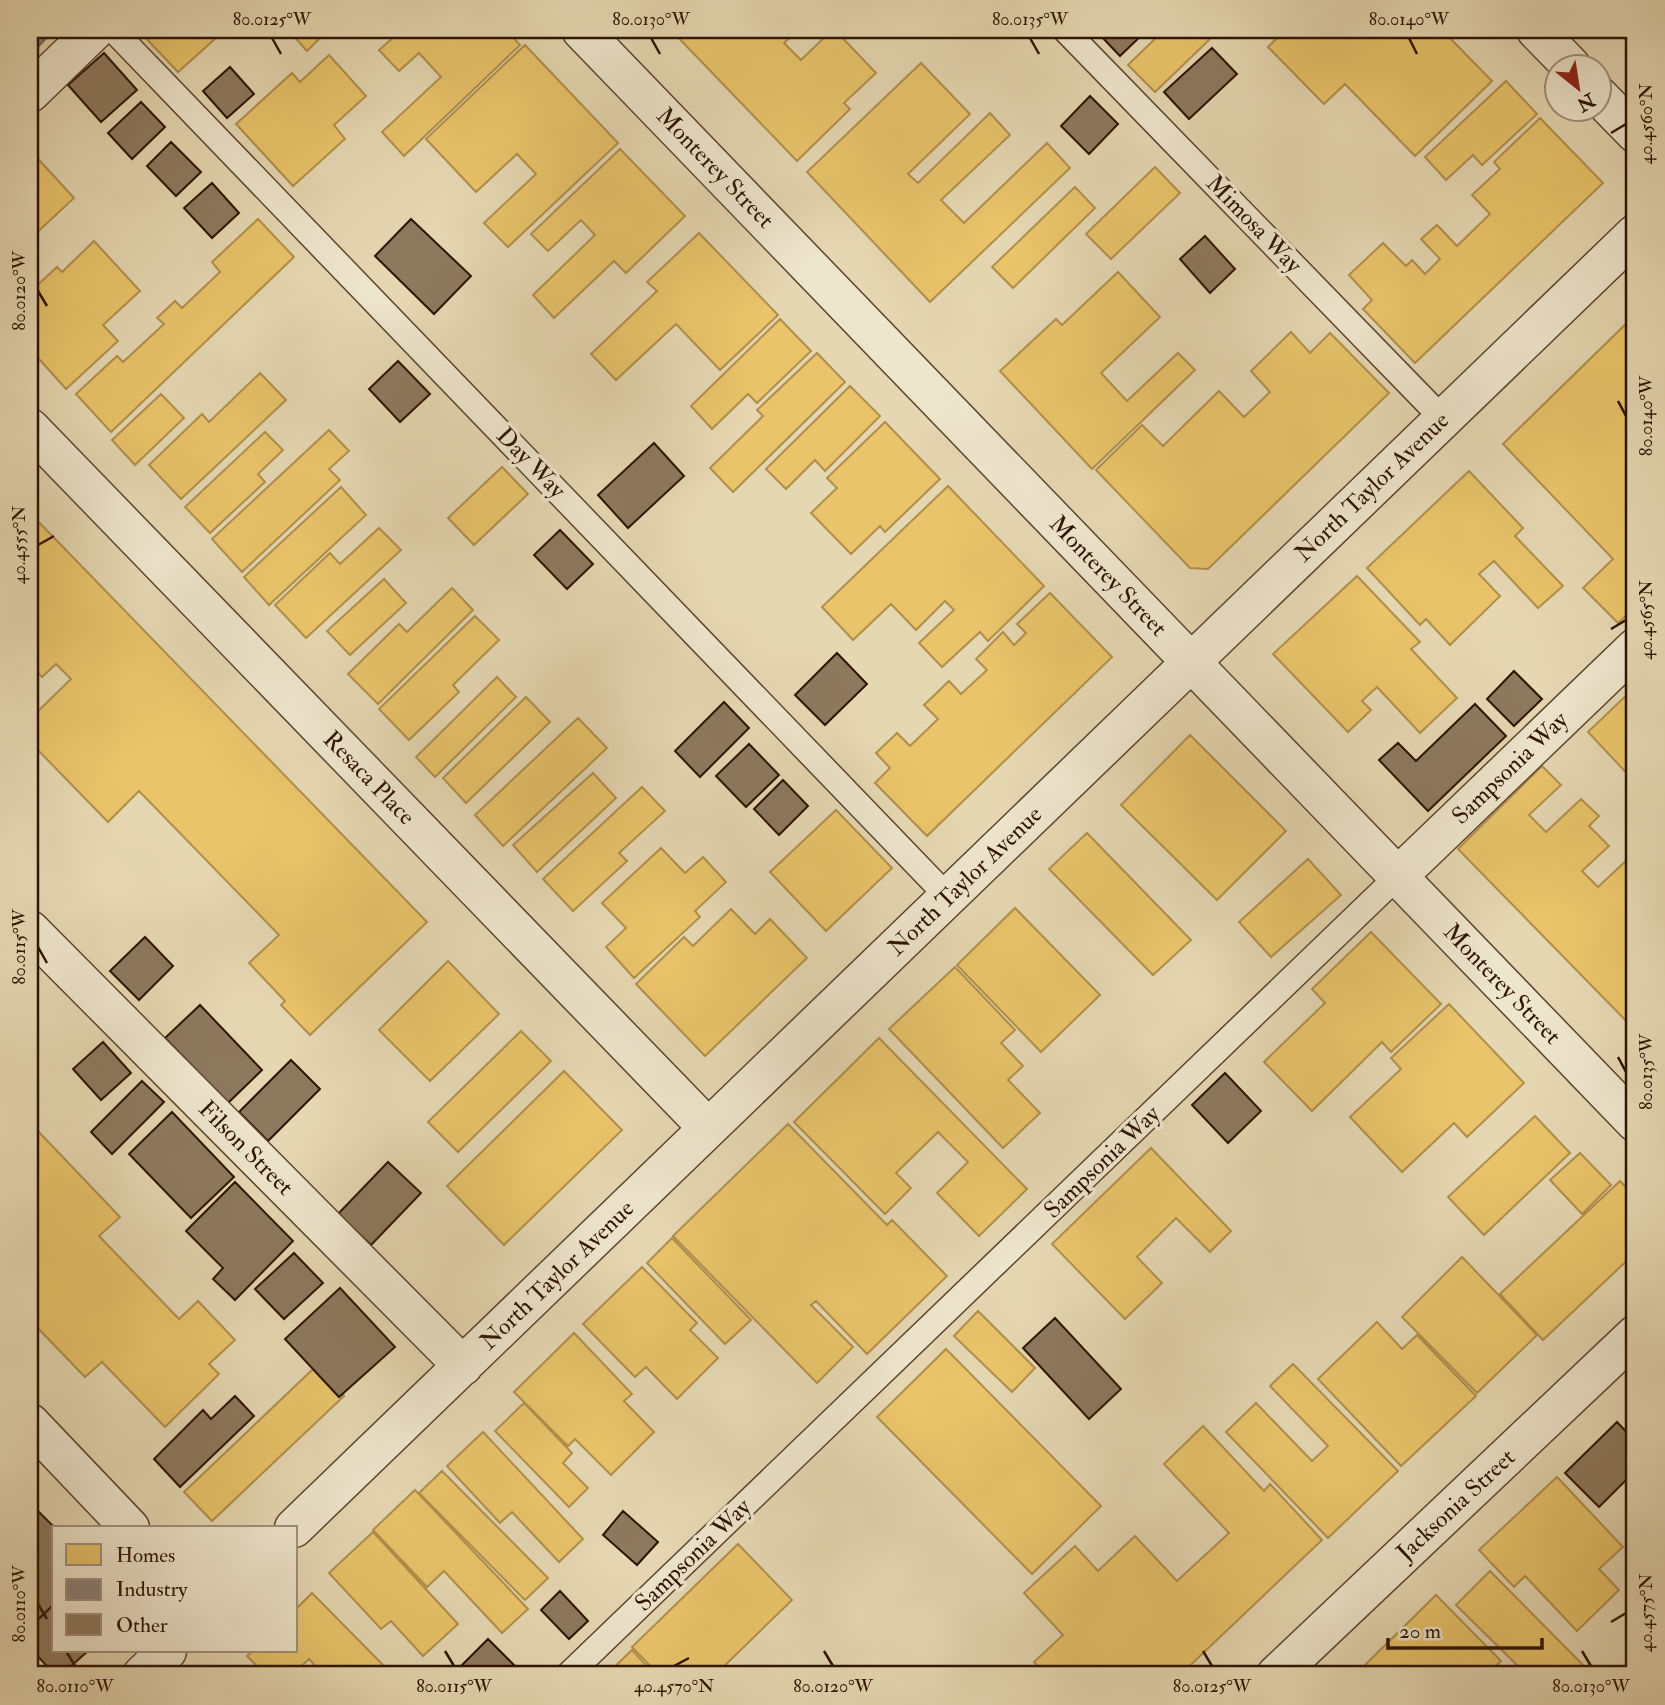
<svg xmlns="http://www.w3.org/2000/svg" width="1665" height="1705" font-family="'IM FELL Double Pica',serif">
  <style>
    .homes { fill: #e9c46a; stroke: #b18f4b; stroke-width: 2 }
    .industry { fill: #8a817c; stroke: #6e6057; stroke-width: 2 }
    .building { fill: #8d795e; stroke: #2e1402; stroke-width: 2 }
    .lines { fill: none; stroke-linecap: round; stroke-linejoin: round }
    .service-casing { stroke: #5c452e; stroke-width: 27 }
    .minor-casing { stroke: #5c452e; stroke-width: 41 }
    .service { stroke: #eee5cd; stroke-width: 24 }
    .minor { stroke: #eee5cd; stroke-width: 38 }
    .ticks { fill: none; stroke: #2e1402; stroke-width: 2.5 }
    .labels { text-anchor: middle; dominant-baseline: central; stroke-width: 7; stroke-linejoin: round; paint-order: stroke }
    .street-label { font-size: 24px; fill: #2e1402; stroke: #eee5cd }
    .neatline { fill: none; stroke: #2e1402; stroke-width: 2.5 }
    .ticks-label { font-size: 18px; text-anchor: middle; fill: #2e1402 }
  </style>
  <rect width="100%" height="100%" fill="#e5d7b2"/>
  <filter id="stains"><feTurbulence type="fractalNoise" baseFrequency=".00286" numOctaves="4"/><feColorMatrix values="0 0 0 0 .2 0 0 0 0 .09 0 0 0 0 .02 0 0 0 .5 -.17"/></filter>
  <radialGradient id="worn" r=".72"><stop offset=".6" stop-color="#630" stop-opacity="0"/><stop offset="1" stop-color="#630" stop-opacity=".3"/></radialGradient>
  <!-- homes -->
  <path class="homes" d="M138,30H225L178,72Z
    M288,30H328L307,51Z
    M402,30H506L520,45L404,156L382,132L441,77L419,53L399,71L379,50Z
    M671,30H798L784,43L801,60L832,30H835L876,73L844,103L850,109L797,161Z
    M1164,30H1200L1209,40L1155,92L1128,65Z
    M1285,30H1442L1492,81L1415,156L1345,84L1324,104L1268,47Z
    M1627,30H1635V50L1621,35Z
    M525,45L618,143L508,247L484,223L536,174L517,154L476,192L426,139Z
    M329,55L366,96L334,125L345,139L293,186L236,124L292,73L300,82Z
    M921,63L970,114L908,174L918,183L990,113L1010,135L941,200L964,223L1047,143L1070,168L930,302L807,172Z
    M1506,81L1537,114L1482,165L1473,155L1446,180L1425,157Z
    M1540,118L1603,183L1415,363L1363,309L1372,300L1349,275L1383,243L1406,266L1412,260L1425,274L1440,259L1421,239L1437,225L1457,246L1490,214L1472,195L1500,169L1494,162Z
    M620,149L685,216L626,273L614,261L554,318L533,295L595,235L581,220L548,251L531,234Z
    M30,150L74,198L30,239Z
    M1155,167L1180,193L1111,259L1086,234Z
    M1075,187L1095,208L1013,288L992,267Z
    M258,219L294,257L111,432L76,394L117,356L123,362L164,324L157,318L175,301L182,308L220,272L212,262Z
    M699,233L778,315L720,370L676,324L616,380L591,354L657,291L647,282Z
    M94,241L140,291L103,325L118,341L66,389L30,349V292L57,267L62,272Z
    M1118,272L1160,317L1101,373L1127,401L1178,353L1195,370L1092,469L1000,371L1056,319L1062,325Z
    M1635,315V607L1618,623L1583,588L1613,559L1503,444Z
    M780,319L811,351L757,403L748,394L712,429L691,406Z
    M1291,332L1310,353L1330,333L1389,393L1208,569L1190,568L1096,470L1142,425L1163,446L1219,391L1244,417L1270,392L1251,371Z
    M817,353L845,382L733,492L710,468L763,416L757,410Z
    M260,373L286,400L181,499L149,465L202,414L209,422Z
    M850,386L880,416L825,471L815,460L786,489L766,469Z
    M161,394L184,418L135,465L112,440Z
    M885,422L940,479L885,532L880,526L851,554L811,513L837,488L827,478Z
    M329,430L349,451L329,469L340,480L242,572L212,539Z
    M265,432L283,450L258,474L265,482L210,533L185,507Z
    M502,467L528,494L474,545L448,518Z
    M1469,471L1523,528L1515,536L1563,586L1538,608L1494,561L1479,574L1500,596L1450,645L1426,619L1420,625L1367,568Z
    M948,486L1044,586L988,641L980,632L942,667L919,643L954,610L945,601L916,630L891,604L853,640L822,607Z
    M341,487L366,515L269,605L244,577Z
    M30,513L427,922L310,1035L281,1005L285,1001L249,963L279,935L139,791L108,822L30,742V719L71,679L56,664L42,677L30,665Z
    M379,528L401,550L306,638L275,605L330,553L340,564Z
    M1357,576L1420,642L1411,649L1457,698L1420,733L1377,687L1362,701L1371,710L1348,732L1273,654Z
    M384,579L406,603L350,655L327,631Z
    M452,588L473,610L378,704L348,674L399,624L407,632Z
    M1050,593L1112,657L927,836L875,783L890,768L876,753L897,733L910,746L938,719L924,705L949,681L961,694L987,670L976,659L1003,632L1014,645L1026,633L1017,624Z
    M475,616L499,640L453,685L459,692L409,740L379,709Z
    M497,677L516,697L435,777L416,757Z
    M1635,687V782L1588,732Z
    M526,697L550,722L466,803L443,778Z
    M578,718L607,748L503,846L475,815Z
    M1190,735L1286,831L1217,900L1121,805Z
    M1542,766L1561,785L1529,815L1546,832L1581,799L1599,816L1589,826L1609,846L1582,871L1598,887L1630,857L1635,863V1030L1458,849Z
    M593,773L616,798L537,872L513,845Z
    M642,787L665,811L619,853L627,861L573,911L543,879Z
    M836,810L892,868L826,931L770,872Z
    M1087,833L1191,940L1153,975L1049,869Z
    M661,848L685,873L703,857L726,882L695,911L700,917L634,978L606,947L626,928L602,903Z
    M1308,859L1341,895L1271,957L1239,922Z
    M1015,908L1100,995L1041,1052L957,965Z
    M731,909L755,934L770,919L807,958L705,1056L636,984L684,937L693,946Z
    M1371,932L1441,1004L1391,1052L1382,1042L1312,1111L1264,1062L1325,1003L1312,989Z
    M448,961L499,1014L430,1081L379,1030Z
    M955,967L1015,1030L1001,1043L1023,1066L1008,1080L1040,1113L1003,1148L889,1029Z
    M1449,1004L1524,1083L1467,1137L1454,1123L1402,1172L1350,1117L1401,1069L1391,1058Z
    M521,1031L551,1061L458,1152L428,1122Z
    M879,1038L1027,1189L979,1236L937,1193L968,1162L938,1132L896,1173L911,1188L885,1214L794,1122Z
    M564,1071L622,1130L504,1245L447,1186Z
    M1535,1116L1570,1153L1484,1235L1448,1197Z
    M788,1124L887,1225L892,1220L947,1276L867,1354L816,1301L811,1305L853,1347L817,1383L673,1236Z
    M36,1129L120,1217L99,1236L179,1319L198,1301L235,1340L209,1364L219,1374L165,1427L102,1362L85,1377L30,1320V1135Z
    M1151,1148L1231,1231L1210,1252L1176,1218L1137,1257L1162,1283L1125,1319L1052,1244Z
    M1580,1153L1611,1185L1582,1214L1550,1180Z
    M1620,1181L1635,1197V1253L1543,1340L1500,1294Z
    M672,1238L751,1320L725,1344L647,1263Z
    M1462,1257L1537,1335L1477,1393L1402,1317Z
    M642,1267L697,1323L690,1330L718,1358L677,1399L646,1367L635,1377L583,1324Z
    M978,1311L1035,1368L1012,1392L954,1336Z
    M1377,1322L1402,1349L1417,1335L1476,1396L1401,1466L1318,1379Z
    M574,1333L632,1394L624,1401L654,1432L611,1475L575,1439L568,1446L514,1392Z
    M946,1349L1101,1506L1032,1574L877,1417Z
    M1293,1364L1398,1471L1328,1538L1226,1432L1256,1403L1312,1461L1328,1446L1270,1386Z
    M313,1369L339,1397L343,1394L344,1396L212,1521L184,1492Z
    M524,1403L572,1453L563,1463L588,1488L569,1507L495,1431Z
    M1203,1426L1264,1491L1270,1484L1322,1540L1180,1675H1047L1034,1662L1063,1635L1024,1593L1075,1546L1098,1571L1135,1536L1177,1581L1229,1533L1164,1464Z
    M483,1432L583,1539L559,1562L512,1512L500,1523L447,1466Z
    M442,1471L548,1578L525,1600L419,1493Z
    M1557,1477L1623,1547L1599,1569L1619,1590L1577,1631L1525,1576L1514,1587L1479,1550Z
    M415,1490L528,1609L502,1633L444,1571L427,1587L373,1530Z
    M373,1532L458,1624L423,1656L391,1621L381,1629L329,1573Z
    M738,1544L792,1600L715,1675H659L632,1647Z
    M1490,1571L1593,1675H1527L1456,1605Z
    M312,1593L393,1675H324L309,1659L292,1675H266L247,1656L253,1651H296V1609Z
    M1436,1595L1501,1661L1486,1675H1371L1363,1667Z
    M632,1650L655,1675H606Z"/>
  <!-- industry -->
  <path class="industry" d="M30,30H54L30,55Z"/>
  <!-- building -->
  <path class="building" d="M1103,30H1147L1120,56L1099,34Z
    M1212,48L1237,74L1189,119L1164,92Z
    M104,53L137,90L101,122L68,85Z
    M230,67L254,94L227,118L203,91Z
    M1090,96L1118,124L1089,154L1061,126Z
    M141,102L165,127L132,159L108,133Z
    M171,142L201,172L176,196L147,166Z
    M212,183L239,213L212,238L184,208Z
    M411,219L471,276L434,314L375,256Z
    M1205,236L1235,269L1210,293L1180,259Z
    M398,361L430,394L400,422L369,389Z
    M654,443L684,476L628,528L598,495Z
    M560,530L593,564L567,589L534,555Z
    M837,653L867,684L825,725L795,695Z
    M1514,671L1542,699L1514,726L1487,699Z
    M724,702L749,728L700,777L675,751Z
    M1475,704L1506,736L1428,811L1379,760L1398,743L1416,761Z
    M749,744L779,775L746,807L716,776Z
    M783,780L808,806L779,835L754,809Z
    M145,937L173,966L139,1000L110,971Z
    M200,1005L262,1070L228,1103L165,1038Z
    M103,1042L131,1073L101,1100L73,1069Z
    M291,1060L320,1089L268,1141L239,1112Z
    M1225,1073L1261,1111L1228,1143L1192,1105Z
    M142,1081L164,1102L112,1154L91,1132Z
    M172,1112L234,1177L191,1218L129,1154Z
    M388,1162L421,1193L371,1245L338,1214Z
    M235,1182L293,1241L235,1300L213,1279L223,1268L186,1231Z
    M294,1253L323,1283L284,1319L255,1289Z
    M340,1288L395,1347L339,1397L285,1339Z
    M1055,1318L1121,1389L1089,1419L1023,1348Z
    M235,1396L254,1416L180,1487L154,1459L203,1410L211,1419Z
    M1617,1422L1635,1441V1471L1599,1507L1565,1473Z
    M30,1503L55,1528L54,1604L38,1620L30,1612Z
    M623,1511L658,1542L637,1565L603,1535Z
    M560,1591L588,1621L569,1639L541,1610Z
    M54,1604V1651H88L61,1675H55L34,1652L30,1656V1627Z
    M488,1639L524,1675H462L457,1670Z"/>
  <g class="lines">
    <!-- service casing -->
    <g class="service-casing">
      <path id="service" d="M113,30L948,897
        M1065,30L1443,419
        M568,1675L1398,876"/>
    </g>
    <!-- minor casing -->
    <g class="minor-casing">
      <path id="minor" d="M581,30L1635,1122
        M1536,30L1571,66
        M30,93L95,30
        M1598,95L1635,133
        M30,428L708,1128
        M1398,876L1635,648
        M30,930L463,1366
        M30,1423L130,1528
        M294,1528L1635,234
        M142,1675L167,1651
        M1276,1675L1635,1335"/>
    </g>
    <!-- service -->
    <use href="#service" class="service"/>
    <!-- minor -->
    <use href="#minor" class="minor"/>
  </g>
  <!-- ticks -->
  <path class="ticks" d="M272,38L281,54M651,38L660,54M1030,38L1039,54M1409,38L1417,54M1611,133L1626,124M38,291L47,306M1618,401L1626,416M38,545L54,536M1611,629L1626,620M38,947L47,963M1618,1057L1626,1072M38,1604L47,1619M1611,1622L1626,1613M66,1651L75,1666M445,1651L454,1666M824,1651L833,1666M1203,1651L1212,1666M1582,1651L1591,1666M674,1666L689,1658"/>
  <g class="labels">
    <!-- street labels -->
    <g class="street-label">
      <text transform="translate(715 168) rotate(46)">Monterey Street</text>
      <text transform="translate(1254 224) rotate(46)">Mimosa Way</text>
      <text transform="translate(531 463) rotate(46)">Day Way</text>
      <text transform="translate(1372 487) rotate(-44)">North Taylor Avenue</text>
      <text transform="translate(1108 576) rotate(46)">Monterey Street</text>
      <text transform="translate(1510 768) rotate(-44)">Sampsonia Way</text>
      <text transform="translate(369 778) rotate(46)">Resaca Place</text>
      <text transform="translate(965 881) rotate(-44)">North Taylor Avenue</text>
      <text transform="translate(1502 984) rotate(46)">Monterey Street</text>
      <text transform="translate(246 1148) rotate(45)">Filson Street</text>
      <text transform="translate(1102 1162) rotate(-44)">Sampsonia Way</text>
      <text transform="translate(557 1275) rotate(-44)">North Taylor Avenue</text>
      <text transform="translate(1456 1505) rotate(-43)">Jacksonia Street</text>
      <text transform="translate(693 1555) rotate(-44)">Sampsonia Way</text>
    </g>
  </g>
  <!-- margin -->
  <rect width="1665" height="1705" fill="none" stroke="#e5d7b2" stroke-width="77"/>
  <!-- legend -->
  <rect x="52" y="1526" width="245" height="126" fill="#eee5cd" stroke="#a1917c" stroke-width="2"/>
  <rect x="66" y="1544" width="35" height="21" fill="#e9c46a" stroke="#a1917c" stroke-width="2"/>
  <text x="116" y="1562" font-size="21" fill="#2e1402">Homes</text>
  <rect x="66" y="1579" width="35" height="21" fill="#8a817c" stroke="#a1917c" stroke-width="2"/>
  <text x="116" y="1596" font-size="21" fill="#2e1402">Industry</text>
  <rect x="66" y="1614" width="35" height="21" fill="#8d795e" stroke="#a1917c" stroke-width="2"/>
  <text x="116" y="1632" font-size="21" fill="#2e1402">Other</text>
  <!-- north arrow -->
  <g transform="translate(1578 88) rotate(150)"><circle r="33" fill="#eee5cd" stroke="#a1917c" stroke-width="2"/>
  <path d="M0-5L12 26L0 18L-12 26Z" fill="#8f2418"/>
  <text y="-10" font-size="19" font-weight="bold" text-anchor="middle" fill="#2e1402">N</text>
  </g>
  <!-- scale -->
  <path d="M1388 1638v10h154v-10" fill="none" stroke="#2e1402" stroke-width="3.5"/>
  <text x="1399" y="1638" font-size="21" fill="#2e1402" stroke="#eee5cd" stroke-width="5" paint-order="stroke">20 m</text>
  <rect x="38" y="38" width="1588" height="1628" class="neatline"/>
  <g class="ticks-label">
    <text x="272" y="25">80.0125°W</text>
    <text x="651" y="25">80.0130°W</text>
    <text x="1030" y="25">80.0135°W</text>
    <text x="1409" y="25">80.0140°W</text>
    <text transform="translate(1646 124) rotate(-90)" y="6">40.4560°N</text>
    <text transform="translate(19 291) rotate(-90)" y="6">80.0120°W</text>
    <text transform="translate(1646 416) rotate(-90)" y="6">80.0140°W</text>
    <text transform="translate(19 545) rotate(-90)" y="6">40.4555°N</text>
    <text transform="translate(1646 620) rotate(-90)" y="6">40.4565°N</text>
    <text transform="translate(19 947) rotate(-90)" y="6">80.0115°W</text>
    <text transform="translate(1646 1072) rotate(-90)" y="6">80.0135°W</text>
    <text transform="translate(19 1604) rotate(-90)" y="6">80.0110°W</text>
    <text transform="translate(1646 1613) rotate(-90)" y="6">40.4575°N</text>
    <text x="75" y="1692">80.0110°W</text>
    <text x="454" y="1692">80.0115°W</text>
    <text x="674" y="1692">40.4570°N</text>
    <text x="833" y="1692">80.0120°W</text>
    <text x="1212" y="1692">80.0125°W</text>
    <text x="1591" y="1692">80.0130°W</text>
  </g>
  <rect width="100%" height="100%" filter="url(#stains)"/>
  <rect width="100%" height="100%" fill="url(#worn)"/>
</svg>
